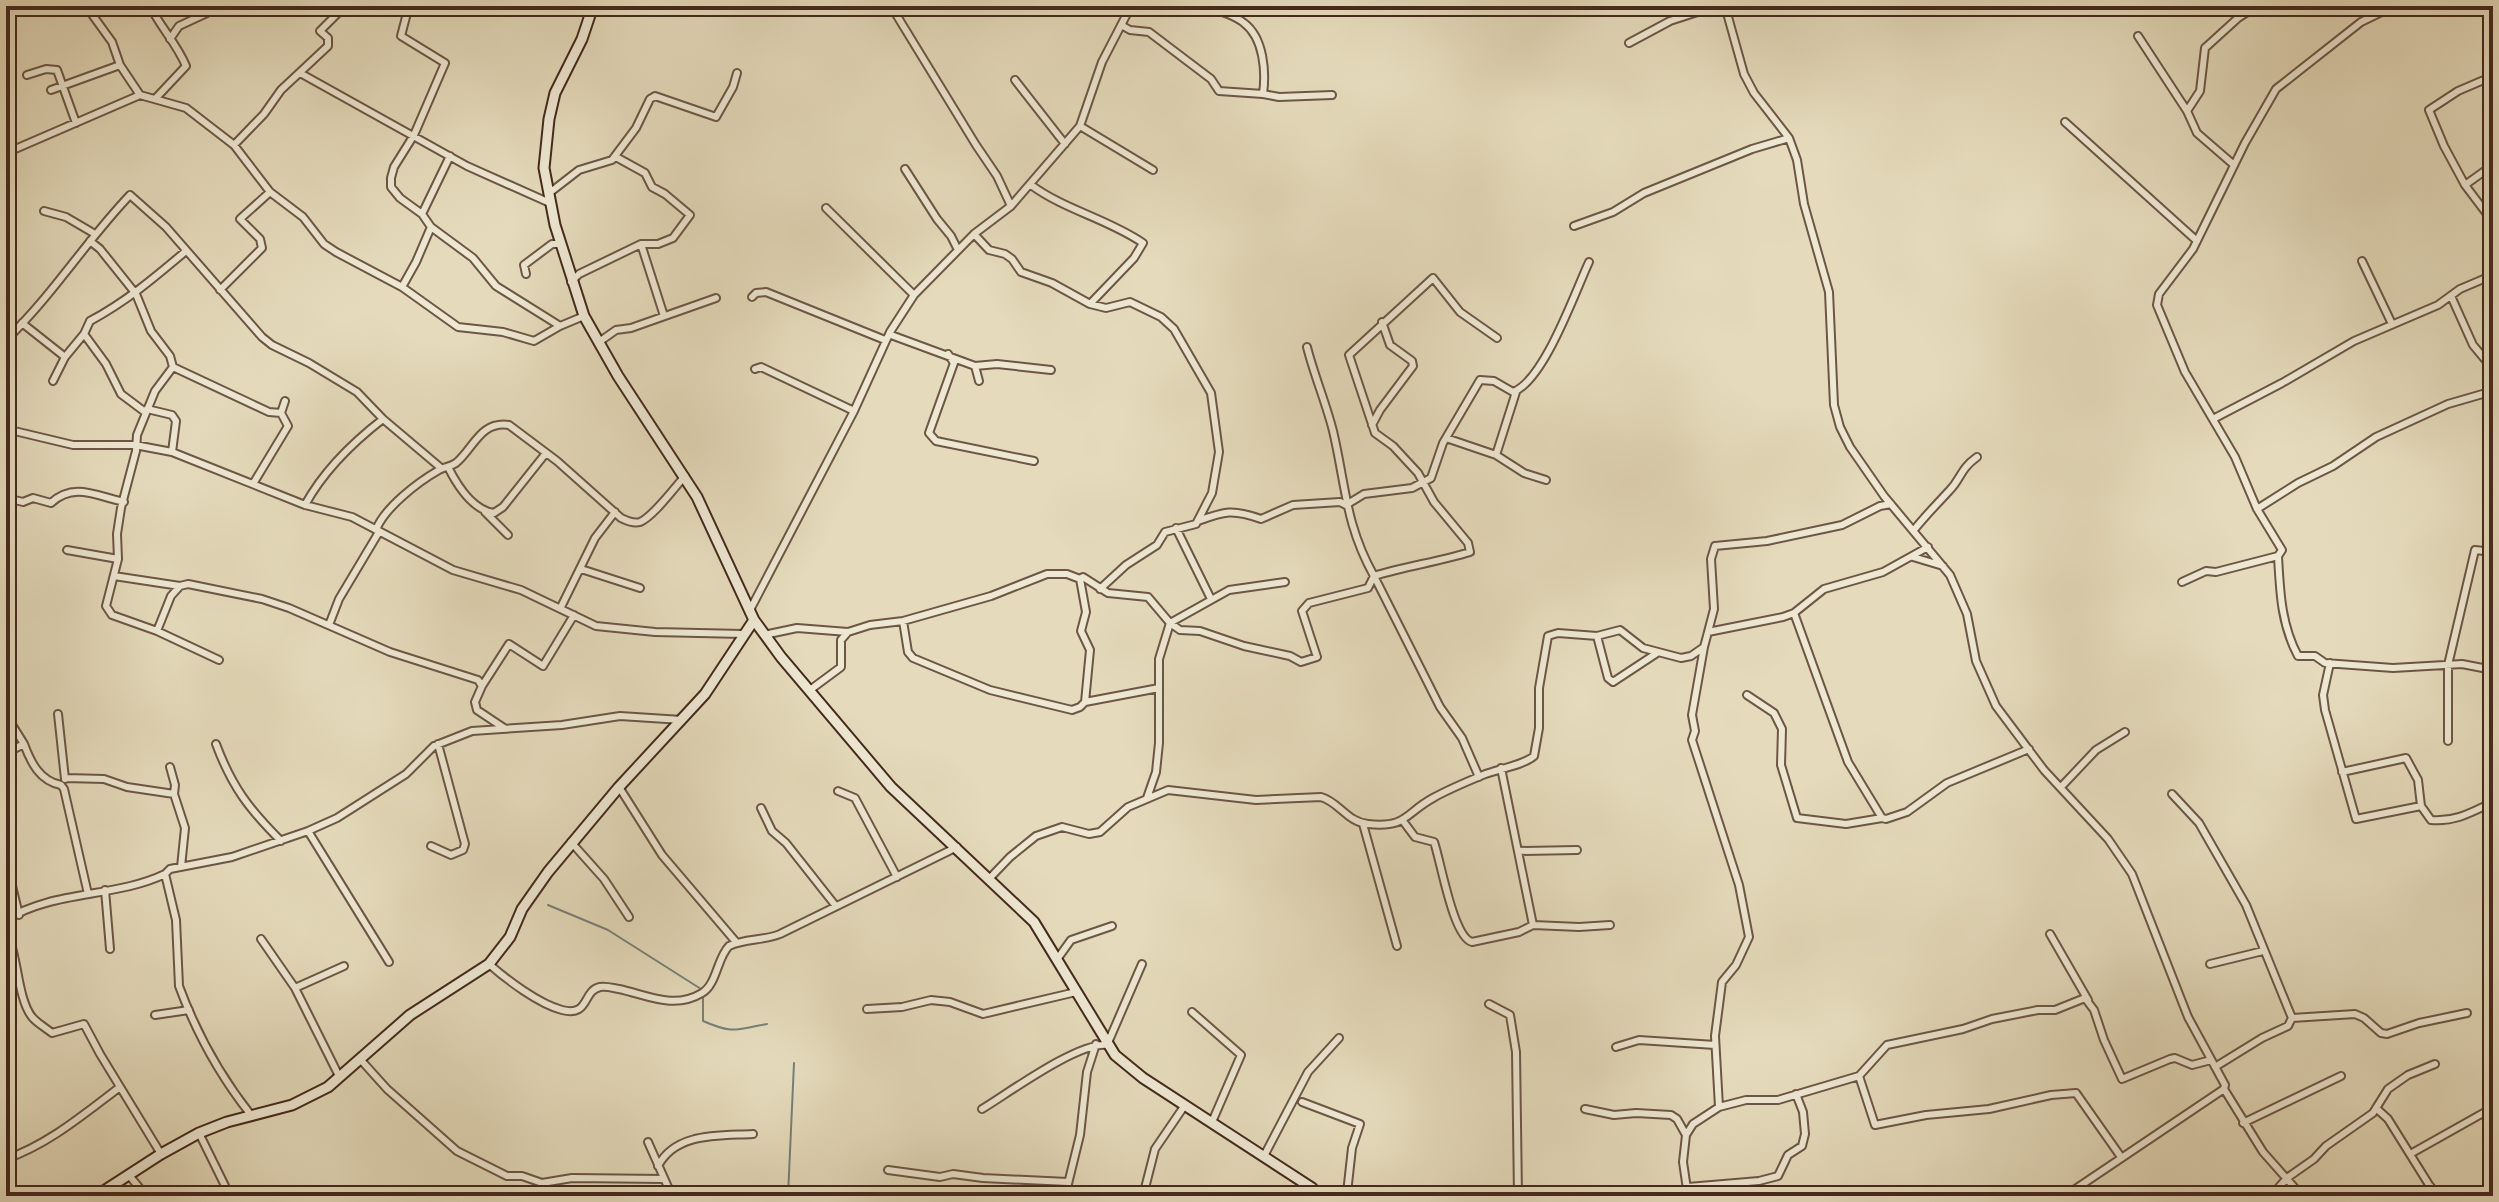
<svg xmlns="http://www.w3.org/2000/svg" width="2499" height="1202" font-family="'IM FELL Double Pica',serif">
  <style>
    .lines { fill: none; stroke-linecap: round; stroke-linejoin: round }
    .stream { stroke: #768079; stroke-width: 2 }
    .street-casing { stroke: #6d5646; stroke-width: 10 }
    .secondary-casing { stroke: #45291e; stroke-width: 13 }
    .street { stroke: #eee8d3; stroke-width: 6 }
    .secondary { stroke: #eee8d3; stroke-width: 9 }
  </style>
  <rect width="100%" height="100%" fill="#e5dbbc"/>
  <filter id="stains"><feTurbulence type="fractalNoise" baseFrequency=".0025" numOctaves="4"/><feColorMatrix values="0 0 0 0 .2 0 0 0 0 .09 0 0 0 0 .02 0 0 0 .5 -.17"/></filter>
  <radialGradient id="worn" r=".72"><stop offset=".6" stop-color="#630" stop-opacity="0"/><stop offset="1" stop-color="#630" stop-opacity=".3"/></radialGradient>
  <g class="lines">
    <!-- stream -->
    <path class="stream" d="M548,905L608,930L701,989
      M703,997V1021C735,1035 736,1029 767,1024
      M788,1196L794,1063"/>
    <!-- street casing -->
    <g class="street-casing">
      <path id="street" d="M86,6L112,42L120,65L140,95L186,108L234,145L270,192L303,217L324,244L336,252L402,287L458,327L503,332L534,341L560,326L584,316
        M150,6C161,28 177,44 186,66L155,99
        M891,6L976,145L997,176L1011,206
        M1202,6C1216,10 1233,14 1244,23C1264,38 1266,72 1263,94L1279,97L1332,95
        M1725,6L1744,74L1754,93L1789,138L1797,160L1804,204L1829,292L1834,405L1840,427L1850,447L1884,496L1950,575L1967,614L1976,661L1996,706L2044,770L2108,839L2132,874L2188,1017L2225,1085L2224,1089L2263,1152L2302,1196
        M2394,6L2361,22L2276,89L2245,143L2193,249L2159,294L2157,305L2185,372L2235,457L2257,509L2282,550L2278,556C2280,592 2281,624 2298,656H2315L2325,663L2393,668L2462,664L2493,670
        M1121,25L1130,30L1149,32L1211,79L1219,91L1263,94
        M2138,36L2187,111L2197,133L2234,165
        M170,39L179,26L207,13L209,6
        M1629,43L1670,21L1716,6
        M300,73L467,166L550,203
        M27,75L46,69L57,70L76,123
        M2493,76L2458,91L2429,110L2444,146L2465,185L2493,222
        M1015,80L1065,144
        M51,90L120,65
        M2187,111L2200,91L2205,48L2238,18L2257,6
        M2065,122L2197,241
        M1080,126L1153,170
        M234,145L264,114L281,90L328,46V38L320,31L345,6
        M6,153L140,95
        M6,162V198
        M905,169L937,219L951,236L958,250
        M2465,185L2493,165
        M548,194L579,170L612,160L636,128L650,99L655,96L716,117L733,87L737,73
        M826,208L914,295
        M44,211L66,217L95,234
        M422,214L450,156
        M1574,226L1613,212L1644,193L1752,149L1789,138
        M431,227L473,258L496,286L560,326
        M974,234L989,250L1005,254L1012,259L1021,272L1052,283L1090,304L1134,258L1143,243C1108,219 1065,210 1031,185
        M90,241L100,249L136,294L151,331L170,356L173,367L269,412L281,413
        M641,244L664,316
        M2362,261L2392,324
        M526,274L524,265L552,244H561
        M571,282L579,274L641,244H658L673,238L690,215L665,194L652,187L645,173L616,157
        M402,287L416,262L431,227L422,214L400,198L391,187V178L394,167L414,135L445,63L401,36L407,13
        M220,290L262,248L260,239L240,219L270,192
        M2451,296L2473,345L2493,369
        M752,297L756,293L766,292L885,340
        M1090,304L1106,308L1130,302L1161,317L1174,329L1211,393L1219,452L1212,493L1196,524L1165,532L1157,545L1126,565L1100,589
        M22,323L65,357
        M890,332L891,335L975,366L979,381
        M84,334L106,364L121,394L145,412
        M6,340C52,296 86,241 130,195L166,227L262,337L272,345L309,363L357,392L383,419L441,468
        M599,342L616,330L631,328L716,298
        M1307,347C1314,375 1326,403 1333,431C1346,486 1345,524 1374,576C1406,566 1438,562 1470,552L1468,543L1434,502L1418,473L1393,446L1375,433L1349,355L1433,278L1460,312L1497,338
        M948,354L954,363L929,433L936,441L1034,461
        M975,366L997,364L1051,370
        M173,367L155,391L137,435L136,451L121,508L117,534L118,559L106,606L112,615L157,631L219,660
        M755,369L761,367L854,411
        M53,381L65,357L84,334L90,321C127,301 154,278 186,251
        M147,409L172,415L176,421L172,452
        M281,413L285,401
        M2213,419L2282,383L2354,341L2438,305L2460,289L2493,275
        M1372,425L1380,410L1413,366L1412,361L1390,345L1382,322
        M6,429L73,445H135L172,452L305,505L352,517L453,570L521,590L596,626L655,632L743,634
        M1446,438L1496,455L1524,473L1546,480
        M1496,455L1516,392
        M448,467C457,485 473,510 494,513L503,507L546,453
        M253,484L288,426L281,413
        M6,498L23,502L33,498L51,503C74,482 96,496 124,502
        M305,505C324,470 352,443 383,419
        M2257,509L2298,483L2333,466L2376,437L2448,404L2493,391
        M485,512L508,535
        M1198,521C1225,511 1233,509 1261,519L1293,505L1340,502L1346,505L1364,494L1412,488L1431,478L1443,443L1480,380L1494,381L1513,392C1544,381 1575,292 1589,262
        M1176,528L1211,599
        M376,530C384,508 418,482 439,470C444,467 450,467 456,463C474,448 480,421 509,425L557,461L621,518C627,521 634,524 640,522C653,517 675,487 685,476
        M1914,530C1925,516 1937,504 1949,491C1962,478 1959,470 1977,457
        M67,550L118,559
        M1913,557L1943,566
        M581,569L640,588
        M114,576L180,586
        M2182,582L2206,571L2216,572L2278,556
        M561,607L595,538L615,512
        M750,610L854,411L890,332L914,295L974,234L1011,206L1080,126L1102,62L1131,6
        M1794,613L1848,762L1882,818
        M903,621L908,652L913,658L990,690L1072,710L1080,707L1085,702L1090,650L1081,631L1086,612L1080,579
        M329,625L339,599L379,532
        M157,631L171,596L180,586L188,584L262,599L289,608L390,652L478,680L482,686L475,702L477,710L504,728
        M1708,632L1714,609L1711,559L1715,546L1767,541L1842,525L1880,506L1891,504
        M764,635L797,628L848,632L870,625L903,621L991,596L1047,574H1067L1080,579L1083,577L1108,593L1148,597L1170,623L1180,630L1200,631L1244,646L1290,656L1301,662L1317,657L1302,611L1309,603L1368,588L1374,576L1440,707L1462,738L1479,777
        M1597,636L1608,678L1613,682L1657,653
        M1704,647L1692,715L1695,731L1692,740L1739,885L1749,937L1736,965L1722,982L1715,1036L1719,1107
        M2330,663L2323,695L2325,710L2356,819L2421,806L2431,820C2456,822 2472,812 2493,802
        M482,686L509,644L543,666L574,615
        M810,690L841,667V640L848,632
        M1747,695L1774,713L1782,729L1781,765L1797,818L1846,824L1882,818L1886,819L1907,812L1947,783L2029,749
        M1085,702L1159,688
        M58,714L65,779
        M6,715L24,744
        M2448,741V665L2475,550L2493,552
        M216,744C232,787 249,809 281,841
        M6,753L24,744C31,763 40,781 61,785L64,789L88,894
        M170,767L175,785L174,794L185,828L181,867
        M1501,768L1533,925
        M2342,772L2406,758L2418,780L2421,806
        M66,778L104,779L127,787L174,794
        M619,787L662,855L736,942
        M2061,787L2096,750L2125,732
        M838,791L855,798L897,877
        M2172,794L2199,823L2246,905L2292,1018L2288,1026L2262,1038L2215,1067
        M1147,798L1156,772L1159,743V659L1170,623L1229,590L1285,582
        M761,808L772,831L786,843L835,905
        M1403,821L1415,837L1434,842C1441,862 1453,937 1472,942L1519,932L1533,925L1579,927L1610,925
        M1363,824L1397,946
        M308,831L389,962
        M571,842L604,879L629,917
        M431,846L451,855L463,850L465,844L438,744
        M1518,851L1577,850
        M6,861L19,915
        M165,874L170,869L232,857L308,831L337,818L406,774L434,746L472,731L562,725L620,716L682,720
        M988,880L1010,857L1036,836L1062,827L1089,834L1100,832L1128,807L1168,790L1256,800L1321,797C1339,802 1347,822 1368,824C1407,828 1404,814 1433,798C1449,789 1466,782 1483,775C1498,769 1524,765 1534,756L1539,728V688L1548,636L1558,633L1597,636L1620,630L1643,648L1681,658L1691,656L1704,647L1708,632L1783,617L1794,613L1824,589L1883,572L1928,547
        M105,890L110,949
        M6,920C53,890 115,898 165,874L176,920L179,986C196,1032 220,1076 251,1115
        M6,930C18,953 17,998 32,1017C37,1023 46,1028 52,1033L84,1024L100,1054L161,1154
        M2050,934L2088,1000
        M261,939L295,988L340,1078
        M1058,958L1071,940L1112,926
        M489,964C507,980 539,1004 562,1010C590,1017 582,991 600,987C606,986 613,988 619,989C647,995 674,1010 702,993C717,984 717,958 729,946C745,938 763,941 780,934L957,847
        M2210,964L2263,951
        M6,988L19,982
        M295,988L344,966
        M1489,1004L1510,1015L1516,1052L1518,1196
        M867,1009L902,1007L931,1000L950,1002L983,1014L1076,992
        M1192,1012L1241,1055L1212,1122
        M155,1015L189,1010
        M2292,1018L2355,1014L2364,1018L2381,1033L2387,1034L2419,1023L2467,1013
        M1616,1047L1639,1040L1715,1045
        M360,1059L387,1089L457,1151L507,1176H522L542,1183L572,1178L664,1179
        M1859,1076L1875,1125L1926,1115L1989,1109L2051,1095L2076,1093L2121,1157
        M1302,1102L1360,1124L1352,1148L1347,1193L1357,1196
        M2376,1108L2388,1119L2436,1196
        M982,1109C1010,1092 1078,1042 1107,1045L1142,964
        M1585,1109L1614,1115L1636,1113L1671,1115L1677,1119L1686,1135
        M2243,1123L2341,1076
        M199,1133L230,1196
        M648,1142L672,1196
        M2412,1153L2485,1112
        M1264,1156L1308,1072L1339,1038
        M6,1159C49,1144 84,1114 120,1087
        M658,1166C676,1132 719,1136 753,1134
        M888,1170L940,1177L953,1174L983,1178L1068,1182
        M128,1174L146,1196
        M1688,1187L1759,1181L1778,1176L1788,1155L1802,1146L1805,1134L1803,1112L1796,1094
        M1065,1196L1080,1135L1087,1072L1096,1044
        M1143,1196L1155,1149L1185,1105
        M1688,1196L1683,1162L1686,1135L1693,1124L1719,1107L1746,1100H1778L1859,1076L1887,1045L1963,1029L1992,1019L2038,1010H2055L2085,998L2094,1010L2104,1040L2122,1079L2170,1059L2175,1058L2192,1065L2211,1060
        M2065,1196L2224,1089
        M2271,1196L2287,1178L2314,1159L2326,1146L2373,1113L2388,1089L2408,1075L2435,1064
        M2418,1196L2431,1187
        M2481,1196L2493,1186"/>
    </g>
    <!-- secondary casing -->
    <g class="secondary-casing">
      <path id="secondary" d="M593,6L582,39L555,93L549,119L544,168L555,225L584,316L618,376L697,497L754,620L781,657L891,787L1034,922L1115,1055L1143,1078L1312,1188L1319,1196
        M96,1196L161,1154L199,1133L227,1122L292,1105L328,1087L410,1015L489,964L510,937L522,909L548,872L619,787L705,694L754,620"/>
    </g>
    <!-- street -->
    <use href="#street" class="street"/>
    <!-- secondary -->
    <use href="#secondary" class="secondary"/>
  </g>
  <!-- margin -->
  <rect width="2499" height="1202" fill="none" stroke="#e5dbbc" stroke-width="32"/>
  <rect x="8" y="8" width="2483" height="1186" fill="none" stroke="#45291e" stroke-width="4"/>
  <rect x="16" y="16" width="2467" height="1170" fill="none" stroke="#45291e" stroke-width="2"/>
  <rect width="100%" height="100%" filter="url(#stains)"/>
  <rect width="100%" height="100%" fill="url(#worn)"/>
</svg>
